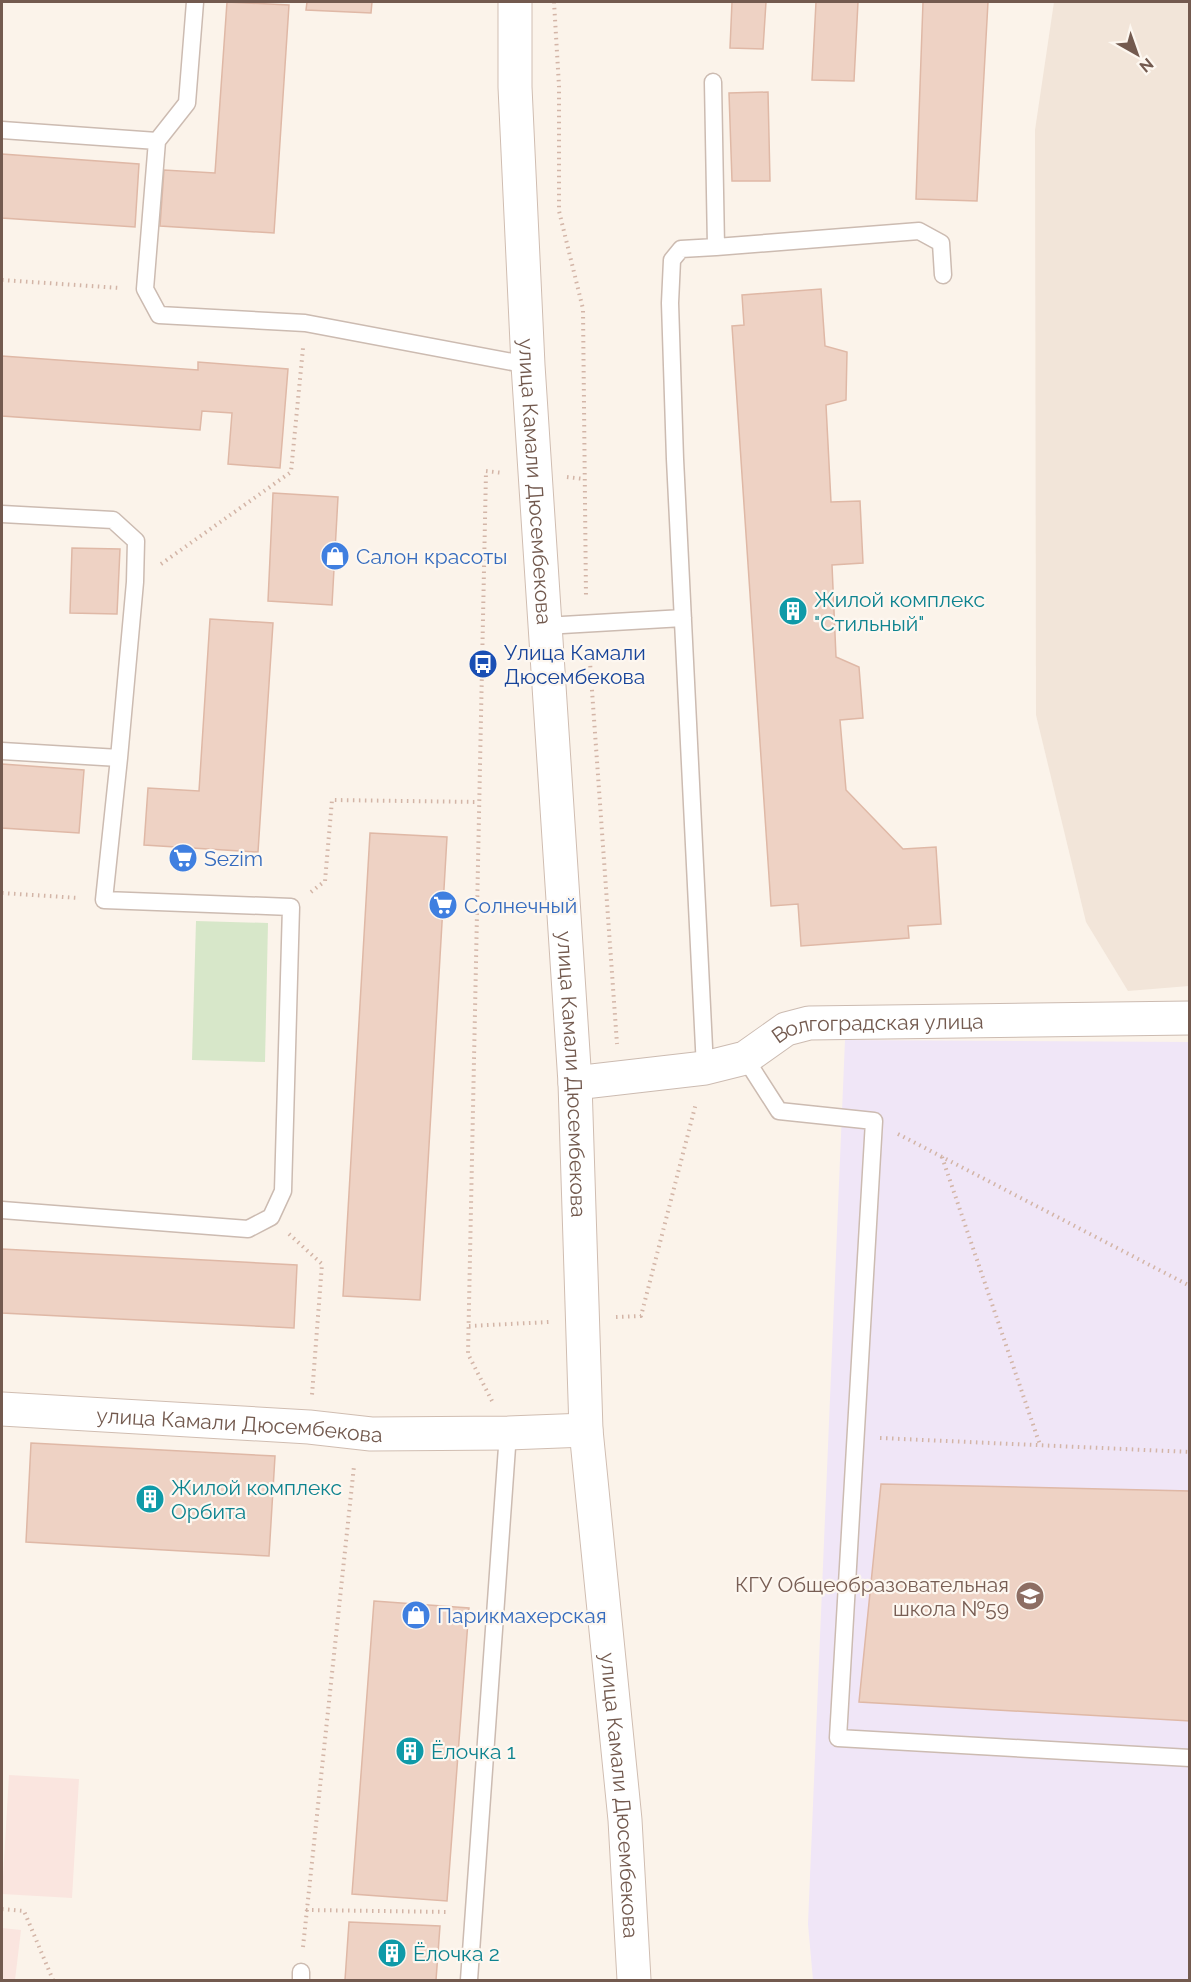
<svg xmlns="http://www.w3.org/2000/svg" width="1191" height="1982" font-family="Raleway,sans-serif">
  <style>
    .residential { fill: #f2e5d9 }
    .commercial { fill: #fae5df }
    .education { fill: #f0e6f7 }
    .green { fill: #d7e7c9 }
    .building { fill: #eed2c4; stroke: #dfb8a6; stroke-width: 1.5 }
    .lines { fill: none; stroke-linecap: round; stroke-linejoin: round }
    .lane-casing { stroke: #ccbbb1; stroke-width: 19 }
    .street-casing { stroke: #ccbbb1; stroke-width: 35 }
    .secondary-casing { stroke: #d0bdb1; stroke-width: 35 }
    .path { stroke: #d3b5a7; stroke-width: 4; stroke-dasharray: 1.5 4.5; stroke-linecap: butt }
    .lane { stroke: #fff; stroke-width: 16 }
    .street { stroke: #fff; stroke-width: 33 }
    .secondary { stroke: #fff; stroke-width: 33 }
    .labels { text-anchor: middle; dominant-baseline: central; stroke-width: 4.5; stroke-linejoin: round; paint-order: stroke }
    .street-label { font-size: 21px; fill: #735a4f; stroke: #fdf7f0 }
    .shop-label { font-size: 21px; fill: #366cbe; stroke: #fdf7f0; text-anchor: start }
    .culture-label { font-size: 21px; fill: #0d838f; stroke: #fdf7f0; text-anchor: start }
    .transit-label { font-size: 21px; fill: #164399; stroke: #fdf7f0; text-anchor: start }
    .education-label { font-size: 21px; fill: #785e54; stroke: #fdf7f0; text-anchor: end }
  </style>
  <rect width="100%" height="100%" fill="#fbf3ea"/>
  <!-- residential -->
  <path class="residential" d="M1054,2H1189V986L1128,991L1086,922L1036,715L1035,130Z"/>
  <!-- commercial -->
  <path class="commercial" d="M9,1775L79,1779L72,1898L2,1894Z
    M2,1928L21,1930L15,1980H2Z"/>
  <!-- education -->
  <path class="education" d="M845,1040L1189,1042V1980H813L808,1924Z"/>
  <!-- green -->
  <path class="green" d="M196,921L268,923L265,1062L192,1060Z"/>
  <!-- building -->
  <path class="building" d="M227,2L289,5L274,233L160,226L164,170L215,173Z
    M307,2H372L371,13L306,10Z
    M732,2H766L763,49L730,48Z
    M816,2H858L854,81L812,80Z
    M923,2H988L977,201L916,199Z
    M768,92L770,181H732L729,93Z
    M2,154L139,164L135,227L2,218Z
    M821,289L825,346L847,352L846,400L826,405L831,502L860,501L863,563L832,565L836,657L859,667L863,718L840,720L846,790L903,849L936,847L941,924L908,926L909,938L801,946L798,904L771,906L732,326L744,325L742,295Z
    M2,356L198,370V362L288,369L280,468L228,464L232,413L202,411L200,430L2,416Z
    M273,493L338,497L332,605L268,601Z
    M72,548L120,549L117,614L70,613Z
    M210,619L273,623L258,852L144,845L148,788L199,791Z
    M2,764L84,770L79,833L2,828Z
    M370,833L447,837L420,1300L343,1296Z
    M2,1249L297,1265L294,1328L2,1313Z
    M31,1443L275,1456L269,1556L26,1542Z
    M881,1484L1190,1491V1721L859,1702Z
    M374,1601L469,1608L447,1901L352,1894Z
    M349,1922L440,1926L436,1980H345Z"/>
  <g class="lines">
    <!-- lane casing -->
    <g class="lane-casing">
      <path id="lane" d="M2,130L157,141L187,103L195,2
        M157,141L145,289L159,315L305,323L528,365
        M716,247L919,231L941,243L943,275
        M2,514L113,520L136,541L135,582L119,758L2,751
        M545,626L683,618
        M745,1058L779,1111L874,1121L838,1738L1190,1758
        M705,1068L675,459L670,303L672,260L681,249L716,247L713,82
        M2,1210L248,1229L271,1217L283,1191L291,907L104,900L119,758
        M301,1980V1972
        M469,1980L508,1433"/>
    </g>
    <!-- street casing -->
    <g class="street-casing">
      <g id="street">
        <path id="s1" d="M575,1083L705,1068L745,1058L786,1029L809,1023L1190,1018"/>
      </g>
    </g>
    <!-- secondary casing -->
    <g class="secondary-casing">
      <g id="secondary">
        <path id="s2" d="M515,2V87L528,365L575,1083L586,1430L625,1820L634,1980"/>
        <path id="s3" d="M2,1409L309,1427L371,1434L508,1433L586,1430"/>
      </g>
    </g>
    <!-- path -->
    <path class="path" d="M554,2L559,86V211L583,309L586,598
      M2,280L120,288
      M567,477L584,479
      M161,564L291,472L303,348
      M589,648L617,1044
      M311,892L325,881L332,800L478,802
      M2,893L79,898
      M898,1134L1190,1286
      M942,1157L1040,1445
      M289,1234L322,1264L312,1395
      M616,1317L641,1316L696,1103
      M469,1326L549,1322
      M492,1401L468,1354L486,471L503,473
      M880,1438L1190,1452
      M2,1909L24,1911L53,1980
      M306,1910L449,1912
      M303,1947L354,1466"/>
    <!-- lane -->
    <use href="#lane" class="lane"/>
    <!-- street -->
    <use href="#street" class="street"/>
    <!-- secondary -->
    <use href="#secondary" class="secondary"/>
  </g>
  <!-- icons -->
  <defs>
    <g id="shop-disc" transform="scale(1.5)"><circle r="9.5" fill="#3f7fe0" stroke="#fdf7f0"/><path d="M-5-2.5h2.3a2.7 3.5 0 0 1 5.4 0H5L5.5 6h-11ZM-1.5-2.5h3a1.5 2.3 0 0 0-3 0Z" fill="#fff"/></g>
    <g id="building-disc" transform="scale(1.5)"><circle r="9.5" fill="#0f9aa8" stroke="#fdf7f0"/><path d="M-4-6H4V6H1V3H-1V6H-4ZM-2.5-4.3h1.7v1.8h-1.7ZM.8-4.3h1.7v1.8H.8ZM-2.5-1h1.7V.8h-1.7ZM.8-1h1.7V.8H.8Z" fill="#fff"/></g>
    <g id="bus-disc" transform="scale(1.5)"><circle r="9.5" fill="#1a4fb4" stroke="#fdf7f0"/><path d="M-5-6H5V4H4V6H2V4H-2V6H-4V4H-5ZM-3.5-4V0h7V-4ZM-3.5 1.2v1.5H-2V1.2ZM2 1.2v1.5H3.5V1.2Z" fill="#fff"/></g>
    <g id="supermarket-disc" transform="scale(1.5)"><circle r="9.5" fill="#3f7fe0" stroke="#fdf7f0"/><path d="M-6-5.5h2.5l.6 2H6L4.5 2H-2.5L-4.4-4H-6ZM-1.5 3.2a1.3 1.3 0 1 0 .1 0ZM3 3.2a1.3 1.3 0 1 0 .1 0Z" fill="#fff"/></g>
    <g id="school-disc" transform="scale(1.5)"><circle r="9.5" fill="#8d6e63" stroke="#fdf7f0"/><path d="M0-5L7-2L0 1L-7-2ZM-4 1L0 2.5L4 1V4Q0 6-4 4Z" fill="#fff"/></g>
  </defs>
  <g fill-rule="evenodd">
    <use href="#shop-disc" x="335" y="556"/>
    <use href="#building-disc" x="793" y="611"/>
    <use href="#bus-disc" x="483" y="664"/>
    <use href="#supermarket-disc" x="183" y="858"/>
    <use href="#supermarket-disc" x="443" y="905"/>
    <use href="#building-disc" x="150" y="1499"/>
    <use href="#school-disc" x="1030" y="1596"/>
    <use href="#shop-disc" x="416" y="1615"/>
    <use href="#building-disc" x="410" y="1751"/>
    <use href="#building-disc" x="392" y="1953"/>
  </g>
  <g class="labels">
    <!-- street labels -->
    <g class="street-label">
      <text stroke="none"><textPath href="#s2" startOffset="480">улица Камали Дюсембекова</textPath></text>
      <text stroke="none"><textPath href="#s1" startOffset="314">Волгоградская улица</textPath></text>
      <text stroke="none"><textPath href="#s2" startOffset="1074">улица Камали Дюсембекова</textPath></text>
      <text stroke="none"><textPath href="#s3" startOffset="238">улица Камали Дюсембекова</textPath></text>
      <text stroke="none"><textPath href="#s2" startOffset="1797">улица Камали Дюсембекова</textPath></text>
    </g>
    <!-- shop labels -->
    <g class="shop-label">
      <text x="356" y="556">Салон красоты</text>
      <text x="204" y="858">Sezim</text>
      <text x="464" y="905">Солнечный</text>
      <text x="437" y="1615">Парикмахерская</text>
    </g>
    <!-- culture labels -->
    <g class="culture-label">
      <text x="814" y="599">Жилой комплекс<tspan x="814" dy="24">"Стильный"</tspan></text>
      <text x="171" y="1487">Жилой комплекс<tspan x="171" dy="24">Орбита</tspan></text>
      <text x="431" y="1751">Ёлочка 1</text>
      <text x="413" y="1953">Ёлочка 2</text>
    </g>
    <!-- transit labels -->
    <g class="transit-label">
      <text x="504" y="652">Улица Камали<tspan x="504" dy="24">Дюсембекова</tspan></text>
    </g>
    <!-- education labels -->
    <g class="education-label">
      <text x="1009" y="1584">КГУ Общеобразовательная<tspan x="1009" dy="24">школа №59</tspan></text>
    </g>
  </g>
  <!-- border -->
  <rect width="1191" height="1982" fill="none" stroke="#735a4f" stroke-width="6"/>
  <!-- north arrow -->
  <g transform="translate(1137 54) rotate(140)" stroke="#fdf7f0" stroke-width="4.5" paint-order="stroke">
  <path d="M0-4.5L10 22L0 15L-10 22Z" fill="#735a4f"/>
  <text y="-9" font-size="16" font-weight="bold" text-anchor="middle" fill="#735a4f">N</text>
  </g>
</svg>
